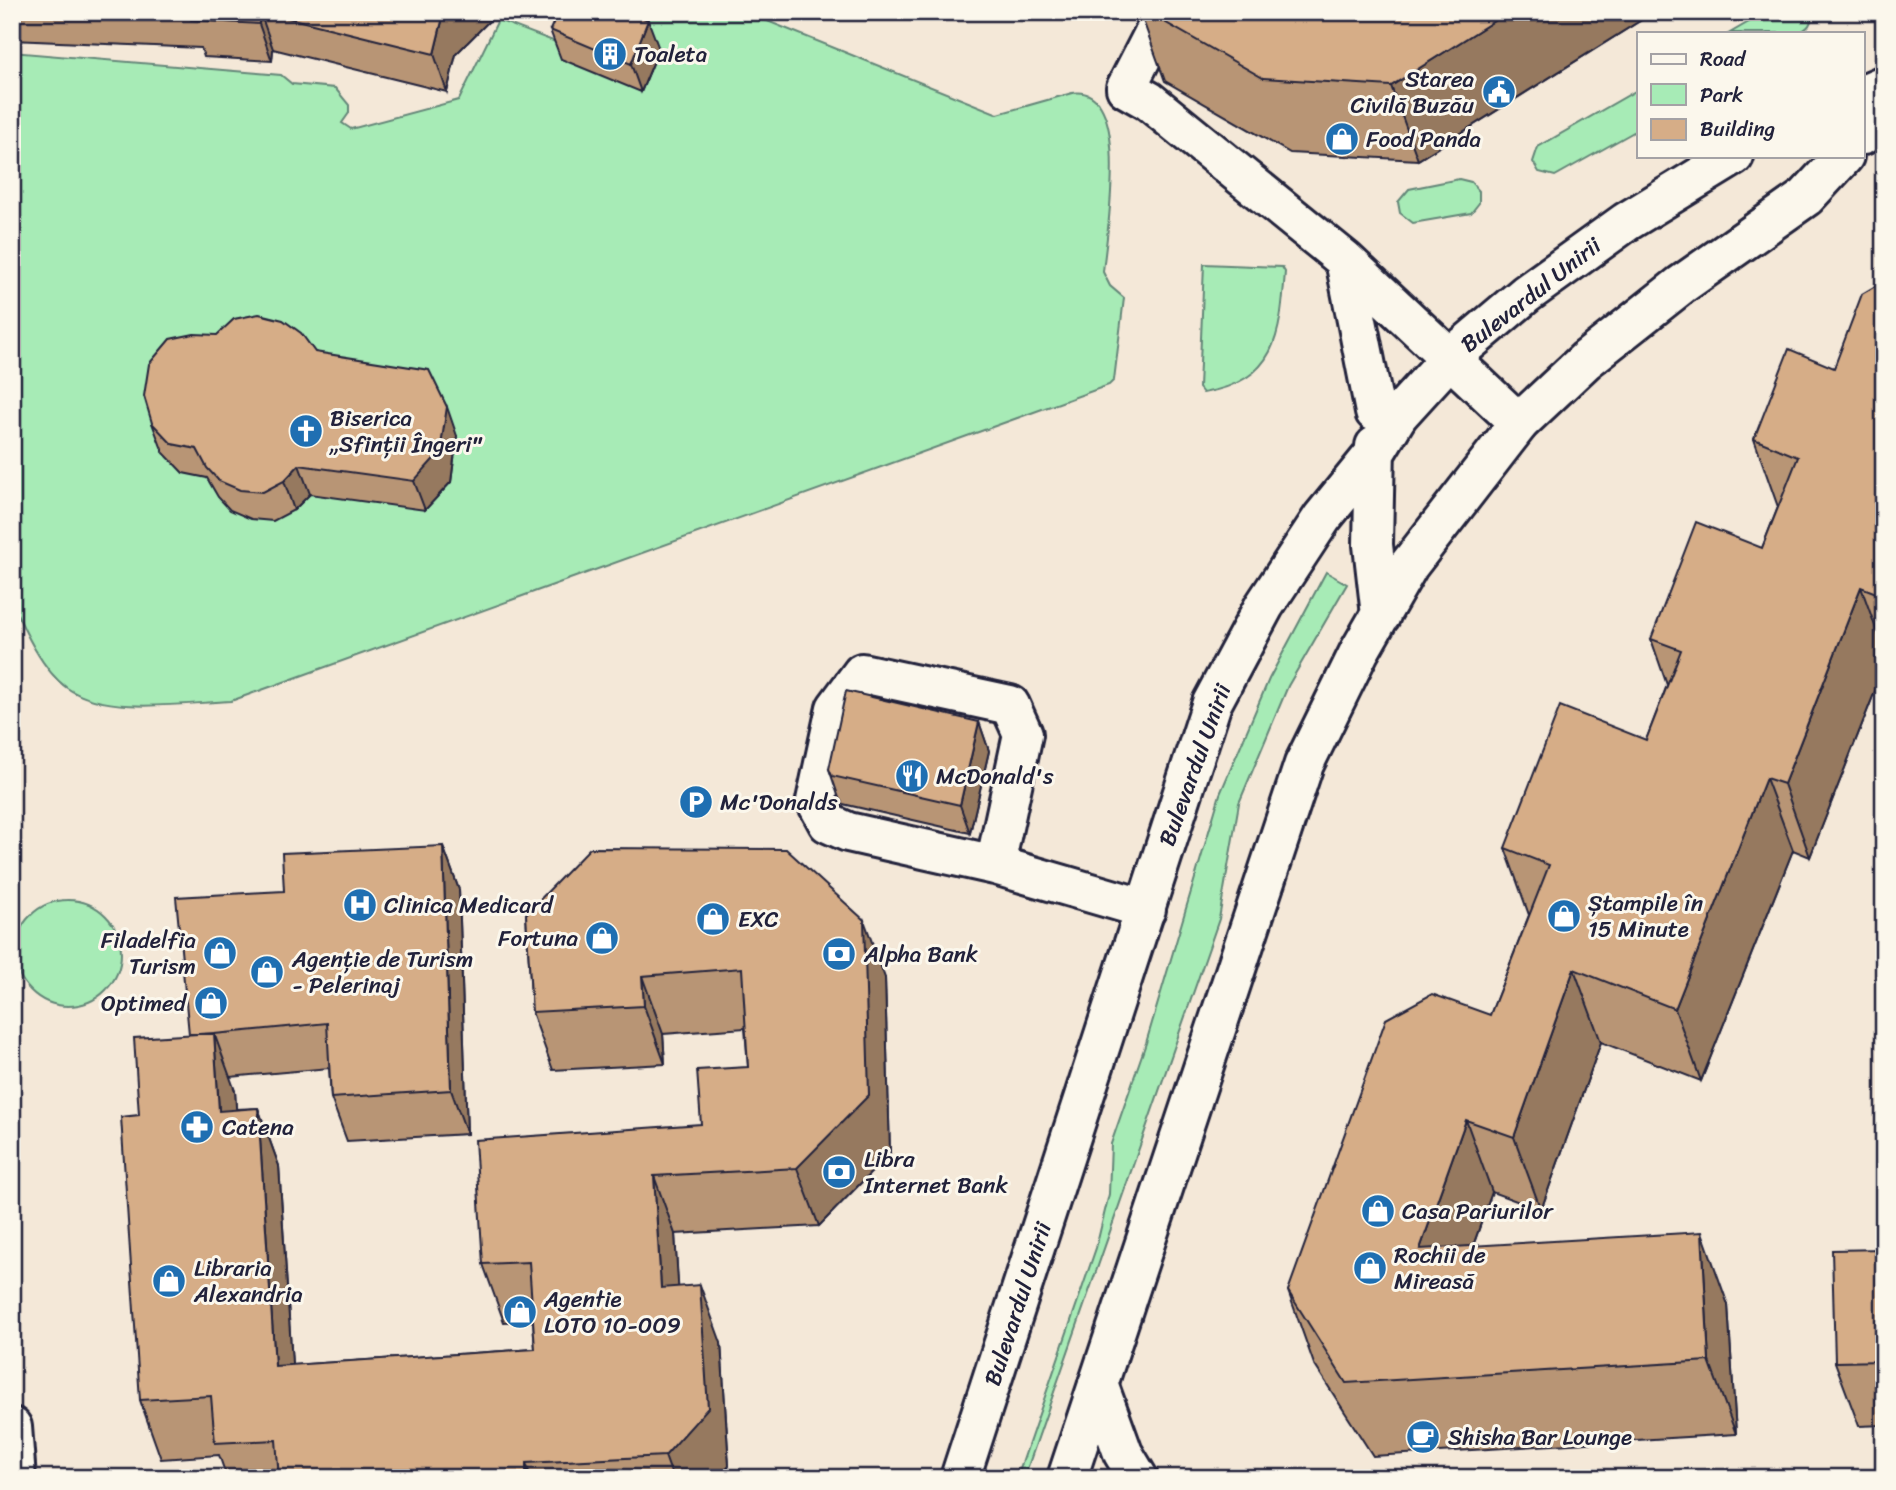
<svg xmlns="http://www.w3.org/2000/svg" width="1896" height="1490" font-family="Sriracha,sans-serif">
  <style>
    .green { fill: #a7ebb6; stroke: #648678; stroke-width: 2 }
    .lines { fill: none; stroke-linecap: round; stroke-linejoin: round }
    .minor-casing { stroke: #22223b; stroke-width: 44 }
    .major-casing { stroke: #22223b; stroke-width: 44 }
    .minor { stroke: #fbf7ec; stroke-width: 38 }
    .major { stroke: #fbf7ec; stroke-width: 38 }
    .wall { fill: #b89574; stroke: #22223b; stroke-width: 2 }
    .shaded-wall { fill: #96795e; stroke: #22223b; stroke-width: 2 }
    .building { fill: #d6ad87; stroke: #22223b; stroke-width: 2 }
    .labels { text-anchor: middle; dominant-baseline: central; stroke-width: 6; stroke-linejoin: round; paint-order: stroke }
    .poi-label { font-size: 23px; fill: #22223b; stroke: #fbf7ec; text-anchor: start }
    .street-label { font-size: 23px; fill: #22223b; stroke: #fbf7ec }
  </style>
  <rect width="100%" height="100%" fill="#f4e8d8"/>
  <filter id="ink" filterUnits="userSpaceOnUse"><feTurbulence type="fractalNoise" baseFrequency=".0143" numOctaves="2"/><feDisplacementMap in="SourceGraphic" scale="14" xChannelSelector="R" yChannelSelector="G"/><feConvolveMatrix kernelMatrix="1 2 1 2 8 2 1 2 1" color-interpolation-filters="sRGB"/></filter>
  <g filter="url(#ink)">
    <!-- green -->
    <path class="green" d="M648,12H745L998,114L1072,93C1134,83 1106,237 1103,272L1110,286L1124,298L1114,380L1109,385L231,701C185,703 106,716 67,688C42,670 24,630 12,602V52L281,75L292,84L335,88L349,105V113L342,123L351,129L459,100L498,20L566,46L637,40Z
      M1766,12H1811C1813,24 1808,28 1799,33H1730Z
      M1639,89V129L1555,176L1539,172L1533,162L1538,147Z
      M1459,179L1471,182L1479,191V203L1471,213L1413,223L1400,213L1398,202L1409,189Z
      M1204,264L1282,267L1285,272C1280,336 1277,380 1203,393L1199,388Z
      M1326,572L1347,584L1288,686L1239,803L1219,919L1024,1478H1017L1096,1248L1109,1194L1111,1144L1146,1043L1220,794L1269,679Z
      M15 953a53 53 0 1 1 106 0a53 53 0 1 1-106 0Z"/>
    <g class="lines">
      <!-- minor casing -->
      <g class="minor-casing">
        <path id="minor" d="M1165,12L1126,88L1149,101L1345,260L1519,423
          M1345,260L1375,412L1398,415
          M995,865L1023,734L1010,705L862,673L836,708L816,801L828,823L848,832L995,865L1146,909
          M1098,1384L1123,1453L1138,1478
          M12,1427L16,1478"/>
      </g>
      <!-- major casing -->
      <g class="major-casing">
        <path id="major" d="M1863,94L1884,85
          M1863,135L1884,112
          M1375,446L1373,545L1381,615
          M960,1478L1212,703L1264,606L1322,518L1375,453L1398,415L1449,359L1526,294L1626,222L1734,156
          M1067,1478L1304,764L1359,652L1409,565L1519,423L1586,360L1681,285L1806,197L1844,156"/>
      </g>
      <!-- minor -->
      <use href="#minor" class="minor"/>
      <!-- major -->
      <use href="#major" class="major"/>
    </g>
    <!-- wall -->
    <path class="wall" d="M12,12H498L456,54L447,92L273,49L272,61L204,57L201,48L12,40Z
      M1140,12H1654L1418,160L1290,153L1165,81Z
      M550,30L659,49L641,92L561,59Z
      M1884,281V668L1810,857L1793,850L1701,1081L1601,1042L1541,1210L1492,1192L1473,1246L1728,1305L1736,1434L1373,1456L1314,1364L1288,1291L1490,1015L1529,915L1505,848L1646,740L1667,685L1651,639L1762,548L1778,507L1754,439L1834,368Z
      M315,352L457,436L451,482L425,510L310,494L294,510L273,521L251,519L230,510L218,497L207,478L183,473L163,452L152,423Z
      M979,722L989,751L970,833L843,804L839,798L829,769Z
      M443,846L459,890L467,1134L347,1141L331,1098L329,1068L229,1077L235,1091L236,1109L258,1108L279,1166L292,1365L535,1349L533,1321L504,1322L483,1264L701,1124L748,1067L745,1028L663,1034L665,1064L553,1070L532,1012L526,914L885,978L890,1153L819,1226L675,1234L678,1286L721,1343L729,1466L719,1478H227L219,1455L161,1459L140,1400L139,1115L189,1034L284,891Z
      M1884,1249V1425L1859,1426L1835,1362Z"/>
    <!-- shaded-wall -->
    <path class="shaded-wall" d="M260,12L273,49L272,61L259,24Z
      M447,12H498L456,54L447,92L434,54L443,17Z
      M1508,12H1654L1418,160L1391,86Z
      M648,20L659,49L641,92L631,64Z
      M447,407L457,436L451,482L425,510L414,481Z
      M299,465L310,494L294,510L284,481Z
      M1861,587L1884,651V668L1810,857L1784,784Z
      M979,722L989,751L970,833L960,805Z
      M1766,778L1793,850L1701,1081L1675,1009Z
      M443,846L459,890L467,1134L451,1090Z
      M864,920L885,978L890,1153L819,1226L797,1168Z
      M1574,969L1601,1042L1541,1210L1514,1137Z
      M642,976L663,1034L665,1064L644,1006Z
      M214,1033L235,1091L240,1169L219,1111Z
      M258,1108L279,1166L296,1424L275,1366Z
      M1466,1120L1492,1192L1446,1322L1420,1249Z
      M654,1176L675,1234L682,1346L661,1288Z
      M1702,1232L1728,1305L1736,1434L1709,1361Z
      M700,1285L721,1343L729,1466L719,1478H673L665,1456Z
      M526,1463L531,1478H527Z"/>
    <!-- building -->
    <path class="building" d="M191,12H259V24L191,20Z
      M264,12H447L443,17L434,54Z
      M558,12H629L648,20L631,64L550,30Z
      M1147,12H1508L1391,86L1263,78Z
      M1884,281V596L1861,587L1784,784L1766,778L1675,1009L1574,969L1514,1137L1466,1120L1420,1249L1702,1232L1709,1361L1346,1383L1288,1291L1386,1019L1432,994L1490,1015L1549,865L1505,848L1560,706L1646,740L1681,650L1651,639L1696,522L1762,548L1798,457L1754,439L1789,349L1834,368L1862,294Z
      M259,314L283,320L301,333L315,352L429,370L447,407L440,452L414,481L299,465L284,481L263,492L240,490L219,481L207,468L197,449L172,444L152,423L144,396L149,364L170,339L194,334L217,335L234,319Z
      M846,691L979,722L960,805L832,776L829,769Z
      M443,846L451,1090L331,1098L327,1023L214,1034H189L176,897L284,891L282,853Z
      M590,848L786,849L864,920L869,1095L797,1168L654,1176L661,1288L700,1285L708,1408L665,1456L526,1463V1475L479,1478H279L276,1440L215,1443L211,1396L140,1400L121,1117L139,1115L134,1038L214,1033L219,1111L258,1108L275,1366L535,1349L529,1262L483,1264L475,1140L701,1124L697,1070L748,1067L742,968L642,976L644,1006L532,1012L526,914Z
      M1884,1249V1361L1835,1362L1832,1250Z"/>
  </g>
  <!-- icons -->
  <defs>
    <g id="building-disc" transform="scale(1.75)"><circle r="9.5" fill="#1f6fb2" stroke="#fbf7ec"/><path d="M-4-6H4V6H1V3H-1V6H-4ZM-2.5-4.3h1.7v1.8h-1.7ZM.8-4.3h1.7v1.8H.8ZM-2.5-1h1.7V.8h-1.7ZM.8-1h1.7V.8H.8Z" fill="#fff"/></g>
    <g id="civic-disc" transform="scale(1.75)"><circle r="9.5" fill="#1f6fb2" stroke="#fbf7ec"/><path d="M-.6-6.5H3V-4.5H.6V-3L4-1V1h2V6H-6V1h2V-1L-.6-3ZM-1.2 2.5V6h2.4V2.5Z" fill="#fff"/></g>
    <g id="shop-disc" transform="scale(1.75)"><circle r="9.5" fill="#1f6fb2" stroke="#fbf7ec"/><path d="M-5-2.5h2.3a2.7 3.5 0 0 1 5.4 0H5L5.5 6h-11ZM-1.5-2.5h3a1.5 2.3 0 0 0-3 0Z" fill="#fff"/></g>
    <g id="church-disc" transform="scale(1.75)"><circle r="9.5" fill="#1f6fb2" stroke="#fbf7ec"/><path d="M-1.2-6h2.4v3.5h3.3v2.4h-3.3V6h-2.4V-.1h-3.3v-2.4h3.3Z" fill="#fff"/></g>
    <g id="restaurant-disc" transform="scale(1.75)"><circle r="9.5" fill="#1f6fb2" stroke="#fbf7ec"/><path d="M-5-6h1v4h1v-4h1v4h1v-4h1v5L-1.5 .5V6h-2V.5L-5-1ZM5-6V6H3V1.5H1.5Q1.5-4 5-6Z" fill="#fff"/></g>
    <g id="parking-disc" transform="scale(1.75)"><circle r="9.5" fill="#1f6fb2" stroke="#fbf7ec"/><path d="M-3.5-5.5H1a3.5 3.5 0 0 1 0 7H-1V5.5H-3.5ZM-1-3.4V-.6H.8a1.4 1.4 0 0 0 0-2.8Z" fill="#fff"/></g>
    <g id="hospital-disc" transform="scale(1.75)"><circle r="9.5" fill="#1f6fb2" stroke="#fbf7ec"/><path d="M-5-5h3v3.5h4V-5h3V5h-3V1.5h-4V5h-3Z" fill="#fff"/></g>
    <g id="bank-disc" transform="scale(1.75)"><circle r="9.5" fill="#1f6fb2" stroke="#fbf7ec"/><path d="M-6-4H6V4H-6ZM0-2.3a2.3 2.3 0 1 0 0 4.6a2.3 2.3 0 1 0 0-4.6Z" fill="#fff"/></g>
    <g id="pharmacy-disc" transform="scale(1.75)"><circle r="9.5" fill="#1f6fb2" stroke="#fbf7ec"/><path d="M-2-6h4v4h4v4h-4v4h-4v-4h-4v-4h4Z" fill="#fff"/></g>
    <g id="cafe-disc" transform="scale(1.75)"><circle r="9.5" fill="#1f6fb2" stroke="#fbf7ec"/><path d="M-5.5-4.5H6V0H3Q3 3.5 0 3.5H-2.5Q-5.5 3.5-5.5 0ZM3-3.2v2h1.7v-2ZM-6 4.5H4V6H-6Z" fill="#fff"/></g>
  </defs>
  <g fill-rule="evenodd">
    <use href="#building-disc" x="610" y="54"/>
    <use href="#civic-disc" x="1499" y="92"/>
    <use href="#shop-disc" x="1342" y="139"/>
    <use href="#church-disc" x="306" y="431"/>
    <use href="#restaurant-disc" x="912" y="776"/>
    <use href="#parking-disc" x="696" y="802"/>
    <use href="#hospital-disc" x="360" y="905"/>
    <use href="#shop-disc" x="1564" y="916"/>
    <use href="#shop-disc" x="713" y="919"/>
    <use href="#shop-disc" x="602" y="938"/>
    <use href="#shop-disc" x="220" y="953"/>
    <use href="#bank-disc" x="839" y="954"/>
    <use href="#shop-disc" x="267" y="972"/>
    <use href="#shop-disc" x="211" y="1003"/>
    <use href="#pharmacy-disc" x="197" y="1127"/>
    <use href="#bank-disc" x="839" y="1172"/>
    <use href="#shop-disc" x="1378" y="1211"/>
    <use href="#shop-disc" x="1370" y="1268"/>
    <use href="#shop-disc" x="169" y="1281"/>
    <use href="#shop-disc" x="520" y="1312"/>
    <use href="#cafe-disc" x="1423" y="1437"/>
  </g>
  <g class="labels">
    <!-- poi labels -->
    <g class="poi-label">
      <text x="634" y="54">Toaleta</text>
      <text x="1474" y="79" text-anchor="end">Starea<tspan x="1474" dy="26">Civilă Buzău</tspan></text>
      <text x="1366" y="139">Food Panda</text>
      <text x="330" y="418">Biserica<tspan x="330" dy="26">„Sfinții Îngeri"</tspan></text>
      <text x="936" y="776">McDonald's</text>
      <text x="720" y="802">Mc'Donalds</text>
      <text x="1588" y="903">Ștampile în<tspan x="1588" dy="26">15 Minute</tspan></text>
      <text x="384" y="905">Clinica Medicard</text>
      <text x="738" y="919">EXC</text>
      <text x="578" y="938" text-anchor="end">Fortuna</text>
      <text x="196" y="940" text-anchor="end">Filadelfia<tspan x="196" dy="26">Turism</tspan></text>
      <text x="864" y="954">Alpha Bank</text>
      <text x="292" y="959">Agenție de Turism<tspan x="292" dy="26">- Pelerinaj</tspan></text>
      <text x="186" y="1003" text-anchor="end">Optimed</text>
      <text x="222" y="1127">Catena</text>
      <text x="864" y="1159">Libra<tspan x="864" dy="26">Internet Bank</tspan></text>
      <text x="1402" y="1211">Casa Pariurilor</text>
      <text x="1394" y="1255">Rochii de<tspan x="1394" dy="26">Mireasă</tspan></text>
      <text x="194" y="1268">Libraria<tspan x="194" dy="26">Alexandria</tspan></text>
      <text x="544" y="1299">Agentie<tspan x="544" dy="26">LOTO 10-009</tspan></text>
      <text x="1448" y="1437">Shisha Bar Lounge</text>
    </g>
    <!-- street labels -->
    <g class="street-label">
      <text transform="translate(1531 295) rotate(-38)">Bulevardul Unirii</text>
      <text transform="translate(1195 765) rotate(-70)">Bulevardul Unirii</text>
      <text transform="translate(1018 1304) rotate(-72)">Bulevardul Unirii</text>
    </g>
  </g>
  <!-- margin -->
  <rect width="1896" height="1490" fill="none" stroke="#fbf7ec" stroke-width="42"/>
  <rect x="21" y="21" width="1854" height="1448" fill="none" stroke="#22223b" stroke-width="2.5" filter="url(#ink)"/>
  <!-- legend -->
  <rect x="1637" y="32" width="228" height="126" fill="#fbf7ec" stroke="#a4a2a5" stroke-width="2"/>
  <rect x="1651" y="54" width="35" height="10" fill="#fbf7ec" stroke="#a4a2a5" stroke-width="2"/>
  <text x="1700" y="66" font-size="21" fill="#22223b">Road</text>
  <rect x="1651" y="84" width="35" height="21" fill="#a7ebb6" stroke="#a4a2a5" stroke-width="2"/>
  <text x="1700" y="102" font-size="21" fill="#22223b">Park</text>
  <rect x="1651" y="119" width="35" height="21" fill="#d6ad87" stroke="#a4a2a5" stroke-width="2"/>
  <text x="1700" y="136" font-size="21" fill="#22223b">Building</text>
</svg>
